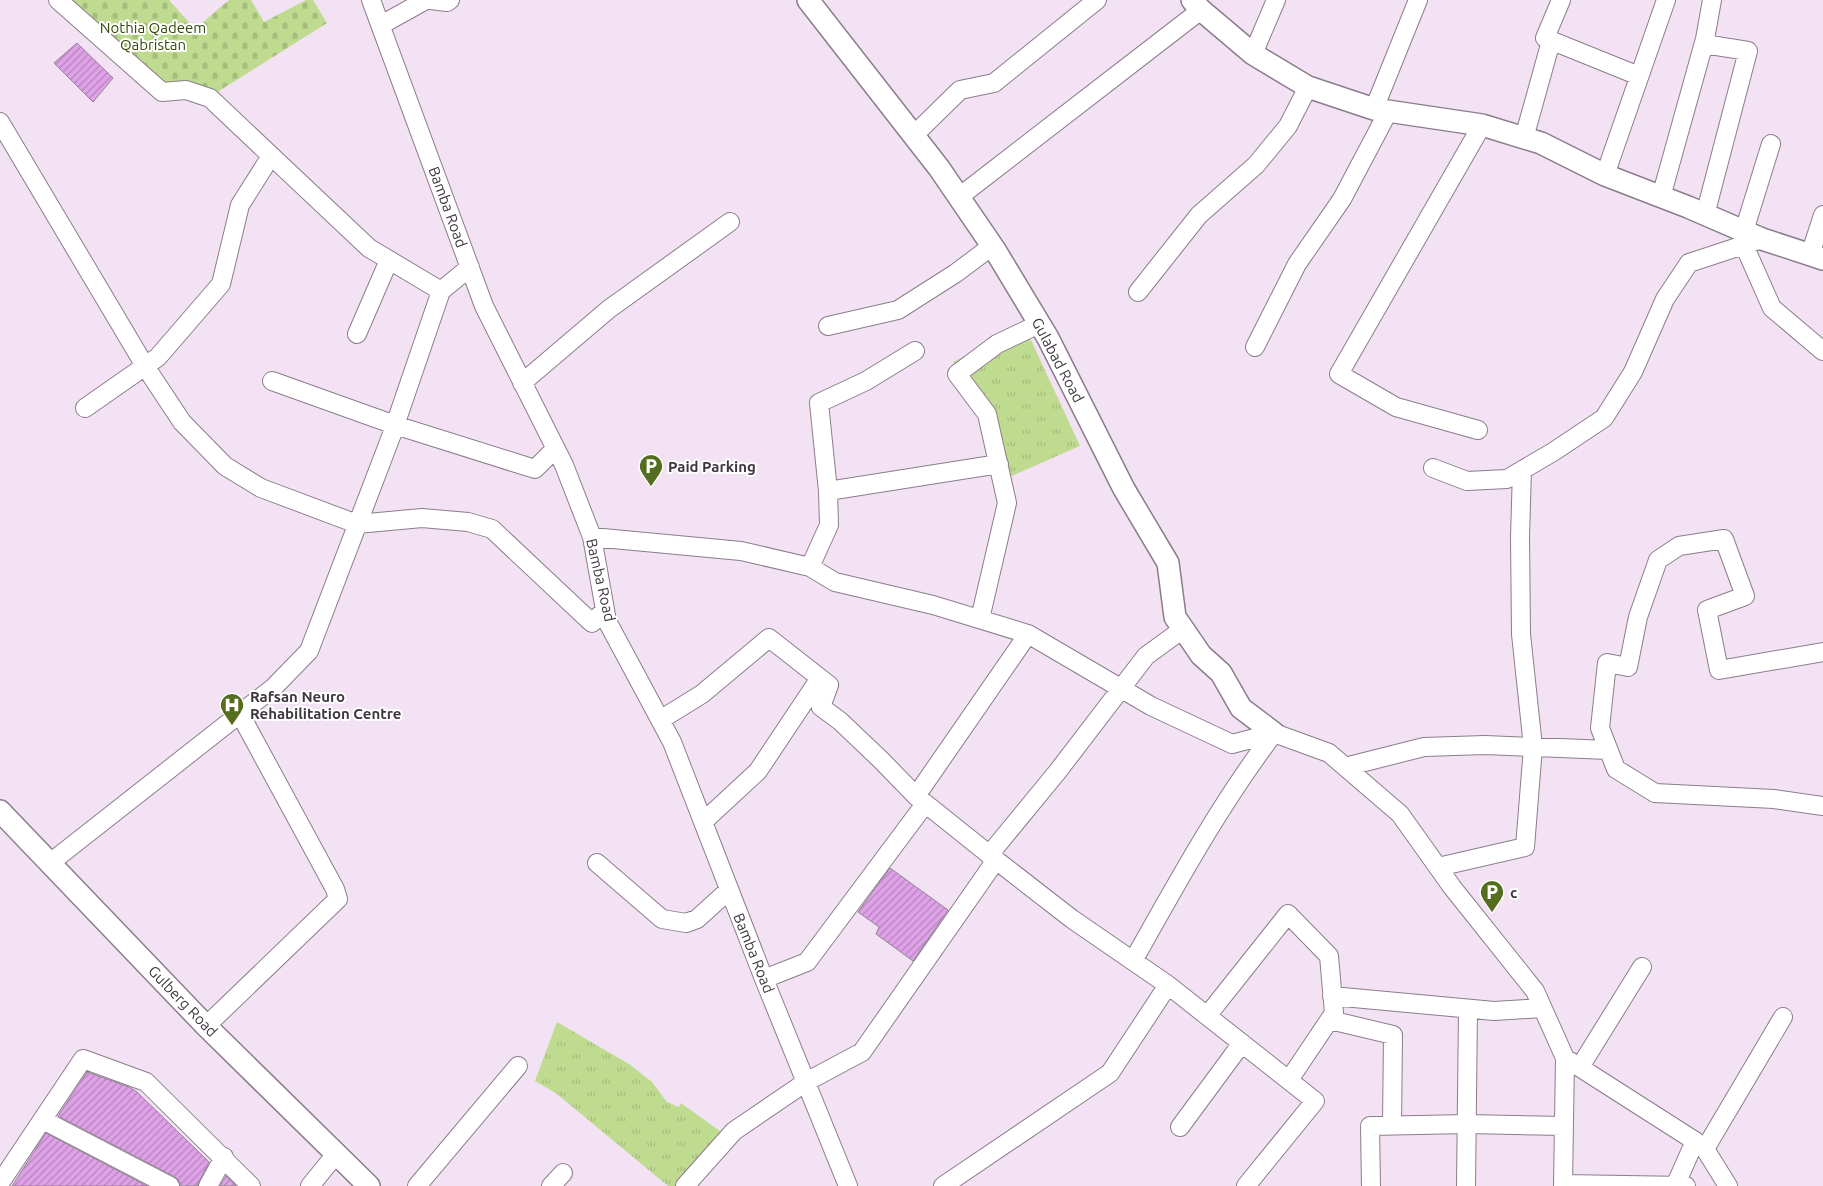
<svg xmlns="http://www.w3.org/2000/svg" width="1823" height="1186" font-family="Ubuntu,sans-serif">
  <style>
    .grass { fill: url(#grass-tufts) }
    .cemetery { fill: url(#cemetery-stones) }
    .building { fill: url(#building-hatch); stroke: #938495 }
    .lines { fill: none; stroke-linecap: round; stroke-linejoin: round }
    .minor-casing { stroke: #8b7d8c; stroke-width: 20 }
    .tertiary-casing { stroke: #8b7d8c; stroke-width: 24 }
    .minor { stroke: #fff; stroke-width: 18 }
    .tertiary { stroke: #fff; stroke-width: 21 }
    .labels { text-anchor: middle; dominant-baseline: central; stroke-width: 4; stroke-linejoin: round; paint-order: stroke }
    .park-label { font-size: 15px; fill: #354806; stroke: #fff }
    .street-label { font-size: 15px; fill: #3d373e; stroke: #fff }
    .poi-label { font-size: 15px; font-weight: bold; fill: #3d373e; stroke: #fff; text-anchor: start }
  </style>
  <defs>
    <pattern id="grass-tufts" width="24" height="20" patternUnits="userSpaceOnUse" patternTransform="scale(1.25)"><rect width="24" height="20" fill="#bfdb90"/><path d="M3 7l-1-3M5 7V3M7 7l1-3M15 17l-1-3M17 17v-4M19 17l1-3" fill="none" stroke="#a5bd7d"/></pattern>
    <pattern id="cemetery-stones" width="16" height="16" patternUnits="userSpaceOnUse" patternTransform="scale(1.25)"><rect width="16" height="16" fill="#bfdb90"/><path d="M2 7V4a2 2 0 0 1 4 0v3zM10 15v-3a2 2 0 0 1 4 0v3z" fill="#a5bd7d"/></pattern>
    <pattern id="building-hatch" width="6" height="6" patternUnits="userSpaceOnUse" patternTransform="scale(1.25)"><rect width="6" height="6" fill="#dfa1e7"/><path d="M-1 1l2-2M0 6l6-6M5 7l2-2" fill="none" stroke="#b684bd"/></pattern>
  </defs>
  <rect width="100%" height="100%" fill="#f2e2f4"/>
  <!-- grass -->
  <path class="grass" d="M1024,325L1080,446L1007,478L953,362Z
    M557,1022L629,1064L652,1082L667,1102L679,1107L681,1103L724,1134L682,1186H668L557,1094L535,1081Z"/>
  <!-- cemetery -->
  <path class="cemetery" d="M61,0H169L195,29L229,0H251L264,22L306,0H313L327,23L219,91L210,98L162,92Z"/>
  <!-- building -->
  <path class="building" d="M77,43L113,78L93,102L54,63Z
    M890,868L948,910L913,961L876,934L879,927L858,912Z
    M87,1072L129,1087L137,1092L209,1162L197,1186H181L179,1181L175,1177L58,1116Z
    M46,1133L147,1186H12Z
    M226,1176L236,1186H220Z"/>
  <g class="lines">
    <!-- minor casing -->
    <g class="minor-casing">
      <path id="minor" d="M58,0L162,92L186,90L210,98L369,248L441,291
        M371,0L484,306L564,465L592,537L607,621L672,742L764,979L848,1186
        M431,0L447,2L450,0
        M1561,0L1545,38L1639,76
        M381,25L426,0
        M1704,44L1748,51L1705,215
        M1253,54L1276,0
        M1374,109L1418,0
        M0,122L145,366L182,422L225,466L261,488L357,524L422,518L468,522L492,529L592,623L605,610
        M914,135L960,90L994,83L1097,0
        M1524,138L1551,41
        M1605,175L1666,0
        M959,197L1201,10
        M1661,197L1705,39L1712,0
        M1744,231L1771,144
        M1744,245L1772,308L1823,351
        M1810,255L1823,215
        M1138,292L1199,215L1256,165L1288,126L1308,87
        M828,326L898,310L956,273L992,246
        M357,334L389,260
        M1255,347L1297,264L1342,199L1388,112
        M272,381L395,425L535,469L555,449
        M522,383L609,309L730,222
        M85,408L158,357L221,284L240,205L271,156
        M1478,430L1396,407L1339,374L1482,125
        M1433,468L1467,481L1507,479L1553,452L1604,418L1633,372L1665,299L1689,263L1762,239
        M828,491L819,403L866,381L915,351
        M592,537L741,551L810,567L835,582L933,605L1028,634L1151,706L1232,744L1274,733
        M810,567L829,525L828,491L999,464
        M980,619L1007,503L987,414L957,374L997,344L1039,324
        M1823,652L1719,670L1707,610L1745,596L1724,539L1679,546L1658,560L1638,617L1628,667L1607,663L1600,728L1616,769L1655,793L1774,799L1823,806
        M660,720L702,694L769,638L829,685L821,707L840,721L881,760L916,796L996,860
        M1345,767L1424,747L1485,745L1608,750
        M916,796L1028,634
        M703,822L758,771L820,678
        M989,855L1058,771L1146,656L1183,629
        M50,863L274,687L309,651L392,434L441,291L470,267
        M597,863L662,919L686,923L697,919L729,890
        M1438,867L1525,847L1533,747L1521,634L1520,537L1522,470
        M764,979L807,962L925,804
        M1332,996L1494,1011L1542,1008
        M1207,1016L1288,914L1329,956L1334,1013L1289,1080
        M1330,1020L1393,1035L1392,1125
        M206,1026L338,899L335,889L240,714
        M1565,1058L1695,1141L1705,1149L1728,1186
        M1580,1067L1642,967
        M43,1120L170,1186
        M1180,1127L1242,1043
        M1705,1149L1783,1017
        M0,1183L83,1059L146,1082L251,1186
        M1563,1184L1686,1186
        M208,1186L224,1157
        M310,1186L336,1154
        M417,1186L518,1066
        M551,1186L563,1173
        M685,1186L734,1131L806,1082L862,1052L996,860L1072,919L1133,961
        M943,1186L1110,1073L1168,985
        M1246,1186L1315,1101L1168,985L1133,961C1177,883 1220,804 1274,733L1329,753L1400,814L1452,887L1535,991L1565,1058L1563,1186
        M1371,1186L1370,1126L1467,1124L1564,1126
        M1466,1186L1468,1009
        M1675,1186L1695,1141"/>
    </g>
    <!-- tertiary casing -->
    <g class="tertiary-casing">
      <path id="tertiary" d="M808,0L939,168L995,250L1048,338L1124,489L1168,563L1175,617L1201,655L1221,673L1241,708L1274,733
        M1192,0L1201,10L1253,54L1308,87L1374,109L1482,125L1541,143L1605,175L1688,207L1762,239L1823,259
        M0,811L206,1026L369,1186"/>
    </g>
    <!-- minor -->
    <use href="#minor" class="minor"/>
    <!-- tertiary -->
    <use href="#tertiary" class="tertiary"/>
  </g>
  <!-- icons -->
  <defs>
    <g id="parking-pin" transform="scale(1.25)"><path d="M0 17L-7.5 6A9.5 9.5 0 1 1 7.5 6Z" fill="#556d1e" stroke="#fff"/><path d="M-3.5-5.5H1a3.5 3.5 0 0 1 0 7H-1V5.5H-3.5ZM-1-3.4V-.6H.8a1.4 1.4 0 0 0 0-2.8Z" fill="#fff"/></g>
    <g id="hospital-pin" transform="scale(1.25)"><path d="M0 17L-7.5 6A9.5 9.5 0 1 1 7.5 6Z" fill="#556d1e" stroke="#fff"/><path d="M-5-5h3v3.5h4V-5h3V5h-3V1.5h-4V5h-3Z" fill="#fff"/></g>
  </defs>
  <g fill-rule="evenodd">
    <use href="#parking-pin" x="651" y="466"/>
    <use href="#hospital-pin" x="232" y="705"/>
    <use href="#parking-pin" x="1492" y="892"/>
  </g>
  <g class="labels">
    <!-- park labels -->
    <g class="park-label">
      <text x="153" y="27">Nothia Qadeem<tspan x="153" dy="17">Qabristan</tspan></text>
    </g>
    <!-- street labels -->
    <g class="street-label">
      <text transform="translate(448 207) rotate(70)">Bamba Road</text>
      <text transform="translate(1058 360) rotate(62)">Gulabad Road</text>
      <text transform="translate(601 580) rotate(77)">Bamba Road</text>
      <text transform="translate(754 953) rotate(68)">Bamba Road</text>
      <text transform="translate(183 1001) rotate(46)">Gulberg Road</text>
    </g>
    <!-- poi labels -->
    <g class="poi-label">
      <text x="668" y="466">Paid Parking</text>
      <text x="250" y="696">Rafsan Neuro<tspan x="250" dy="17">Rehabilitation Centre</tspan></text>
      <text x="1510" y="892">c</text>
    </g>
  </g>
</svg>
